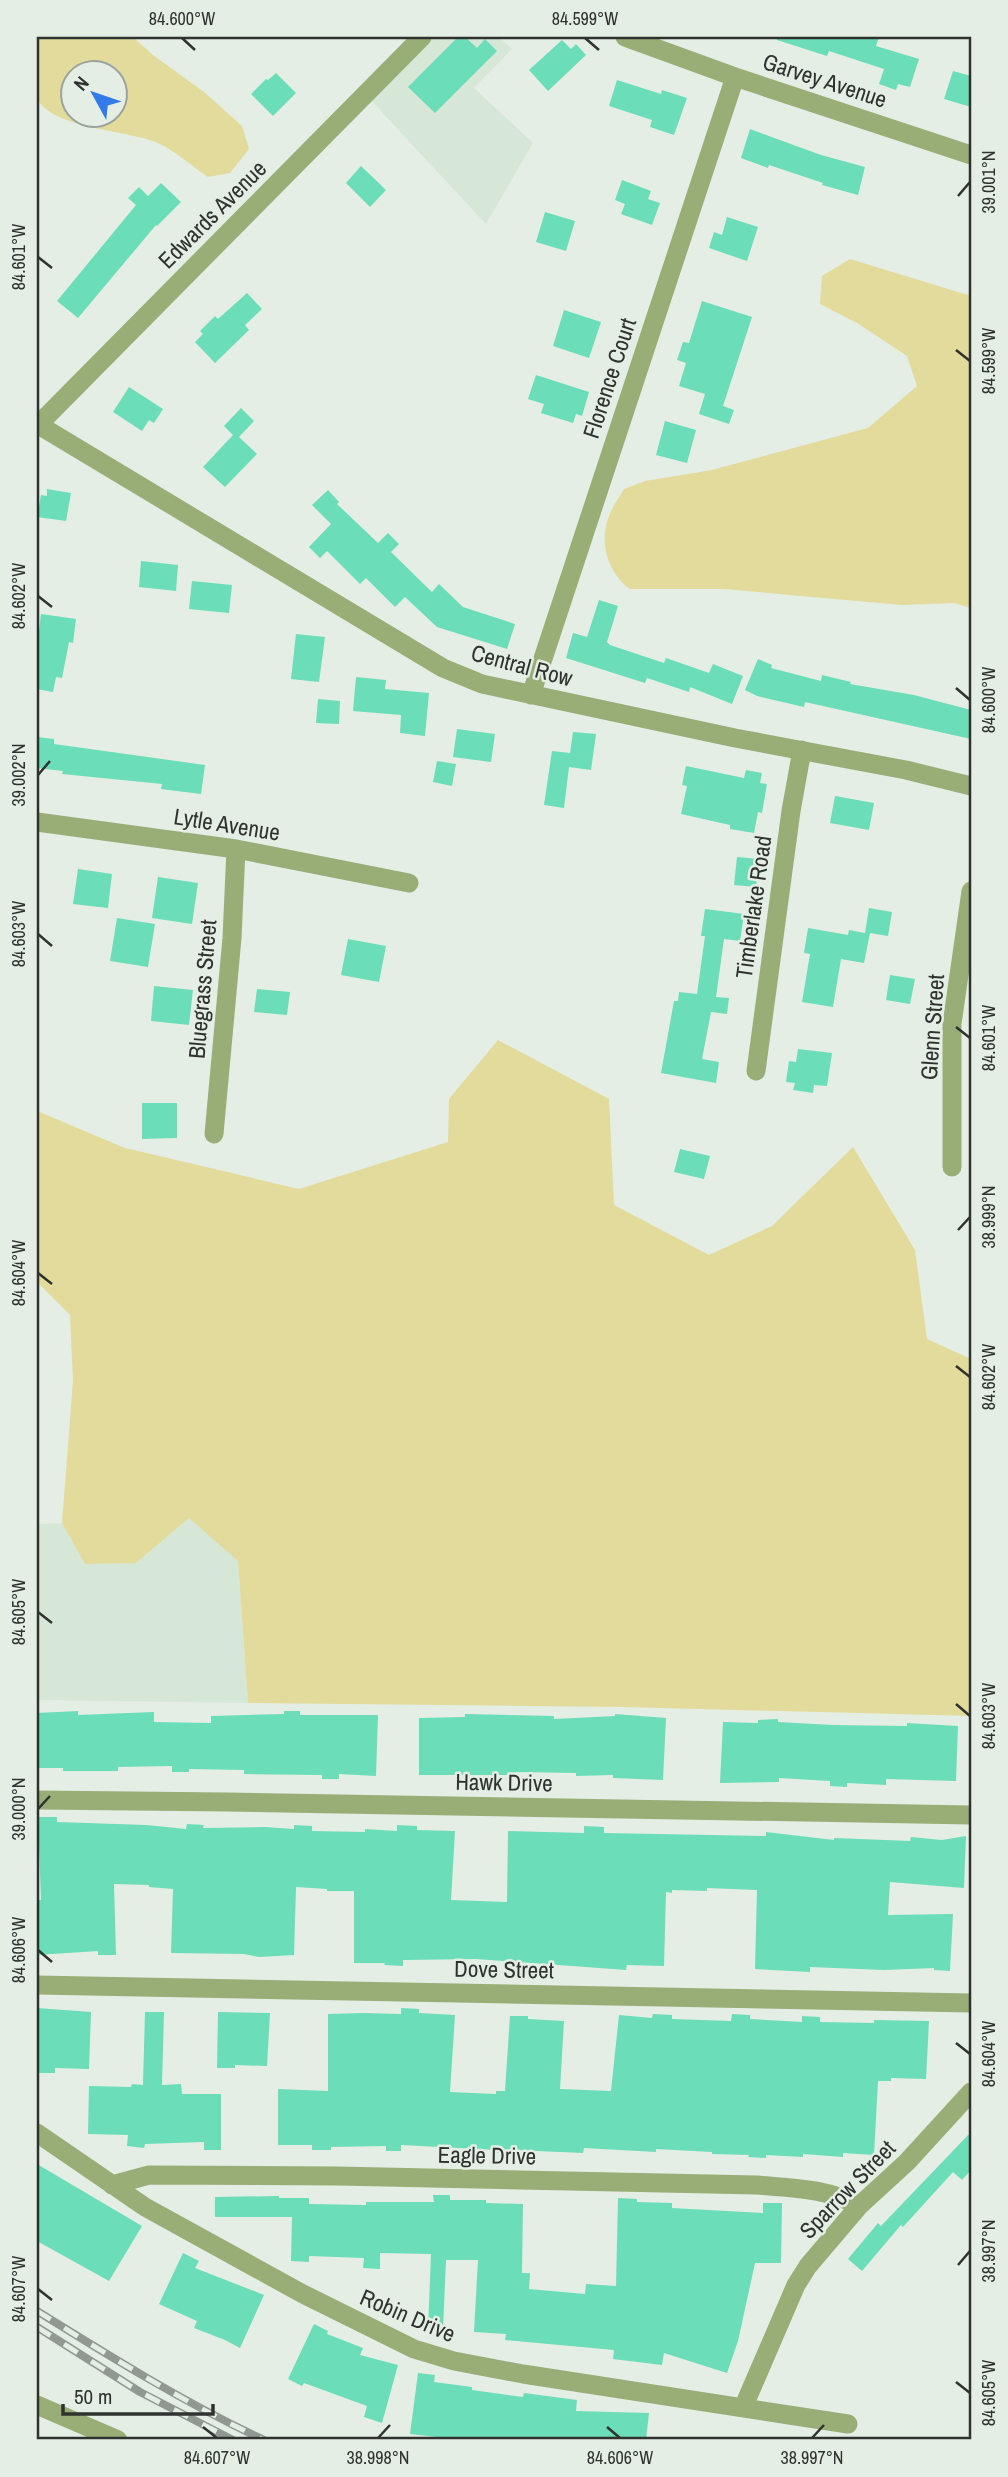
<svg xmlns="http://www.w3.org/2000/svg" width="1008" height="2477" font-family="'Archivo Narrow',sans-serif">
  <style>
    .built { fill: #d6e6d7 }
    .green { fill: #e2db9b; fill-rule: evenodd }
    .building { fill: #6bddb8 }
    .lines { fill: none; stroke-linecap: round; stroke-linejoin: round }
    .minor { stroke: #99ae77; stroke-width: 19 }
    .rail-casing { stroke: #919892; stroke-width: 8 }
    .rail { stroke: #e4eee5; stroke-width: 5; stroke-dasharray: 16; stroke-linecap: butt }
    .ticks { fill: none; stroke: #2f322f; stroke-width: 2.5 }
    .labels { text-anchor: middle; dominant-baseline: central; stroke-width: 5; stroke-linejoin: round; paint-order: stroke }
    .street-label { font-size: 23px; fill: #2f322f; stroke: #e4eee5 }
    .neatline { fill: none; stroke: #2f322f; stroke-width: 2.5 }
    .ticks-label { font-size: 18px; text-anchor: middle; fill: #2f322f }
  </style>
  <rect width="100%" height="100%" fill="#e4eee5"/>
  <!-- built -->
  <path class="built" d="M422,37H499L512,49L474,88L533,143L486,224L365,94Z
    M189,1518L238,1561L248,1703L37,1700V1524L62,1523L85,1564L136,1563Z"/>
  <!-- green -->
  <path class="green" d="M37,37H133L153,55L204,92L242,126L249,149L230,173L208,177C192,166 175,151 158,143C129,130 51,129 37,98ZM74,74H116V116H74Z
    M850,259L971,296V608L954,603L902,605L724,589H630C609,574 599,544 608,519C611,508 619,498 624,489L645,481L712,470L868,428L917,386L907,356L857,323L820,304L822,276Z
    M498,1040L609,1099L614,1205L709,1255L772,1226L853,1147L915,1250L927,1339L971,1359V1716L622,1707L248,1703L238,1561L189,1518L136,1563L85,1564L62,1523L73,1381L70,1315L37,1282V1111L125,1148L299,1189L448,1142L449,1099Z"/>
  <!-- building -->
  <path class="building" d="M458,37H465L477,48L485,39L497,51L435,113L408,87Z
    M777,37H879L876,46L919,59L910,87L898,84L896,90L879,84L884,69L829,51L827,56L777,40Z
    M562,40L571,49L576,44L586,55L548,91L529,70Z
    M953,71L971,76V107L944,99Z
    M276,73L296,93L273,116L251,94L266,79L268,80Z
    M617,80L661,94L662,90L687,98L674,135L650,127L652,120L609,106Z
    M750,129L821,155L865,167L858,195L822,185L823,183L769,165L768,168L741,158Z
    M361,166L386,190L370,207L346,183Z
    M622,180L651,191L648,199L660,203L652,225L621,214L625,204L615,200Z
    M161,183L181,202L157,226L156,225L78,318L57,301L136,205L128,198L139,187L148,196Z
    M545,212L575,221L566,251L536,242Z
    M727,217L758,227L747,261L709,248L714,232L722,235Z
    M247,293L262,309L245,325L249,330L215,363L195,342L203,334L200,331L215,316L218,319Z
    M702,301L752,317L723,406L734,410L729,424L699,414L705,394L679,386L686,363L677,360L683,342L689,343Z
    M564,310L601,322L589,358L553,346Z
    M536,375L589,392L582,416L576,414L573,423L541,413L544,404L528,399Z
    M129,387L163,409L154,423L149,420L142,431L113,412Z
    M241,408L254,421L239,437L257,454L225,487L203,467L233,435L224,426Z
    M665,421L696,430L687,463L656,455Z
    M47,489L71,493L66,521L37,517L41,495L47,496Z
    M328,490L339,502L337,504L378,543L388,533L399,544L391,552L432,592L439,584L463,607L515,624L507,649L437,627L405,597L395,607L366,578L360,584L327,551L320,558L309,547L331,524L312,505Z
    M141,561L178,565L176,591L139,587Z
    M192,581L232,585L229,613L189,609Z
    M599,600L618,606L607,642L610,645L664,663L666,658L709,673L713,664L743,676L732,704L690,687L689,692L647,678L645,683L566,658L573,633L587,637Z
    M41,614L76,619L73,643L69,642L62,678L56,677L53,692L37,689V649Z
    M296,634L325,637L319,682L291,679Z
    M758,659L772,665L771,668L821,681L822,675L851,682L850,684L914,695L971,710V739L805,702L804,707L757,696L745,690Z
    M356,677L386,680L385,689L429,693L425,736L400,733L401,715L353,711Z
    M318,699L340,701L339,724L316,723Z
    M457,729L495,734L491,762L453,757Z
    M573,732L596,734L591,770L569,767L564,808L544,805L552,751L570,753Z
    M37,737L54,739V744L205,765L201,794L161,789L162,784L62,774L63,771L37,768Z
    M437,761L456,764L452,786L433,782Z
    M686,766L744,778L746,770L762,773L760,783L767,784L762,813L758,812L754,833L730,829V825L681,814L687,786L682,785Z
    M835,796L874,803L869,830L830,823Z
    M737,857L759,859L756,887L734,885Z
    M78,869L112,874L108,908L73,904Z
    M158,877L198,883L192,924L152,918Z
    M869,908L892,912L888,936L870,933L864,963L841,959L833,1007L802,1002L810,954L804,953L808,928L848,935L849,930L865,933Z
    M705,909L744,914L740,941L724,939L716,997L729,998L727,1014L711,1012L702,1059L719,1062L716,1083L661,1073L674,1001H678L679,992L697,994L705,936H701Z
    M117,918L155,924L148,967L110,961Z
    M348,939L386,946L379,982L341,975Z
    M890,975L915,979L910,1004L886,1000Z
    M154,986L193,990L189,1025L151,1021Z
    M257,989L290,992L287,1015L254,1012Z
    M798,1049L832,1053L827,1086L814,1085L813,1093L793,1090L795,1083L786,1082L789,1061L796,1062Z
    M142,1103H177V1138L142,1139Z
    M680,1149L710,1156L704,1179L674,1172Z
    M78,1711V1715L154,1712V1722L211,1723V1716L284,1714V1711H300V1715H378L376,1776L339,1774V1779H322V1775L244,1774V1770L189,1769V1772H172V1766L118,1767V1771H63V1768H37V1713Z
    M465,1714L554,1716V1719L615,1716V1714L666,1718L663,1780L613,1778V1775L576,1776V1773L516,1772V1775H419V1718L465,1717Z
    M778,1719V1722L833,1725L907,1726V1723L958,1726L956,1781L886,1779V1785L847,1783V1787L830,1786V1781L779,1778V1782L720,1783L723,1722L758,1723V1720Z
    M38,1817H57V1822L146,1825L186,1829L187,1824L204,1825L203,1828L265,1827L294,1829V1825L312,1826V1831L365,1832V1829L397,1831V1825L417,1826V1830L455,1831L451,1900L507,1902L508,1831L584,1833V1826L604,1827V1833L766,1836V1832L834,1840V1838L910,1841L911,1837L942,1840L966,1836L964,1888L890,1882L888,1915L953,1914L950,1971L934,1970V1968L884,1970L810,1967V1972L755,1969L757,1890L707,1888V1891L672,1890V1893L666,1892L664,1966L627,1965L626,1970L476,1959L403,1960V1966L384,1965L385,1963H354V1891H327V1889L296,1887L294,1955L259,1957L244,1954L171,1953L173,1889L149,1887V1885L114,1884L116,1955H98V1951L37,1955V1900H41Z
    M37,2008L91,2012L89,2069L55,2068V2073H37Z
    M401,2008L419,2009V2013L455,2015L450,2092L496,2094V2091H505L510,2016H528V2019L564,2021L560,2089L611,2091L619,2015L652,2018L653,2014L672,2015V2019L731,2021L732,2014L750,2015V2019L802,2022V2016L820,2017V2022L874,2023V2020L929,2021L926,2079L891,2078V2081H878L874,2155L843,2153V2157L803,2154V2157L766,2155V2158L748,2157L749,2155L712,2154V2152L656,2149V2152L584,2148L583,2153L514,2150V2152L497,2153V2150L401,2145V2151H386V2146L331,2147V2150H312V2145H278V2089L328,2091V2014L363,2013L401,2014Z
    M145,2012H164L162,2085L181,2084L182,2094H221V2150H204V2142L145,2144L144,2148L127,2146L128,2135L88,2134L89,2086L131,2087L132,2084L143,2085Z
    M218,2012L270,2013L267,2066L235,2065V2068H217Z
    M971,2132V2170L962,2180L953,2172L903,2227L901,2225L862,2271L848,2259L878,2223L881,2226Z
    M37,2164L142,2226L109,2281L37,2241Z
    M433,2195H450V2200H486V2203L523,2204L522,2273H530L529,2289L585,2294L586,2284L616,2286L618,2198L637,2199V2202L672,2203V2208L763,2213V2203H782L781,2263H755L738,2341L727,2373L664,2353L662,2365L613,2359L614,2350L505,2340L506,2334L474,2332L478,2260H446L443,2329H428L431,2254L380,2253V2269L363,2268L364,2258L309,2256V2262L291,2261L292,2217H215V2197L279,2196V2198H309V2204L366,2205V2202H434Z
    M183,2253L199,2261L195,2268L264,2295L240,2348L225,2340L194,2328L197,2321L159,2304Z
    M314,2324L328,2331L327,2334L363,2348L360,2355L398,2365L382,2423L364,2417L367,2406L304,2383L302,2386L288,2379Z
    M418,2373L435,2375L434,2382L472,2387V2390L523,2397L524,2393L577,2400L576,2411L649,2413L646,2440H446V2438L410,2434Z"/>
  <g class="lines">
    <!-- minor -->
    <path class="minor" d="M625,37L735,77L971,155
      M37,424L443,668L482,684L735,738L906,770L971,786
      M37,426L422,37
      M531,695L735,77
      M37,822L236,849L409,883
      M756,1071L791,811L802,750
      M214,1134L232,938L236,849
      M952,1167V1024L971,891
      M37,1800L226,1802L971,1815
      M37,1985L971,2003
      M37,2133L145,2207L303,2294L414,2349L454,2361L523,2374L848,2424
      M112,2185L149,2175L338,2176L757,2185C792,2188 827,2188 859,2206
      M37,2405L118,2440
      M743,2408L796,2285L808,2266L859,2206L907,2162L971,2092"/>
    <!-- rail casing -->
    <g class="rail-casing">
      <path id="rail" d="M37,2311C111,2357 185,2403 264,2440
        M37,2327L140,2392L233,2440"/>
    </g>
    <!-- rail -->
    <use href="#rail" class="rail"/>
  </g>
  <!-- ticks -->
  <path class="ticks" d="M182,38L195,50M585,38L599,50M958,196L970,182M38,257L52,268M956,350L970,361M38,596L52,607M956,688L970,700M38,775L50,761M38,934L52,946M956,1027L970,1038M958,1230L970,1217M38,1273L52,1284M956,1366L970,1377M38,1612L52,1623M956,1704L970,1716M38,1809L50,1796M38,1950L52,1962M956,2043L970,2054M958,2265L970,2251M38,2289L52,2300M956,2382L970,2393M203,2427L217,2438M607,2427L620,2438M378,2438L390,2425M812,2438L824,2425"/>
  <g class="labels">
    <!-- street labels -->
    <g class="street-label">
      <text transform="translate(825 80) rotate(18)">Garvey Avenue</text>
      <text transform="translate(212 214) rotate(-45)">Edwards Avenue</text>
      <text transform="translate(609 378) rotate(-72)">Florence Court</text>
      <text transform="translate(522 665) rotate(15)">Central Row</text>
      <text transform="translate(227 824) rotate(9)">Lytle Avenue</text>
      <text transform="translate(753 907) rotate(-82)">Timberlake Road</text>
      <text transform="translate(202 989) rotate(-85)">Bluegrass Street</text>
      <text transform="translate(932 1027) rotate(-86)">Glenn Street</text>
      <text transform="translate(504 1782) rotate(1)">Hawk Drive</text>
      <text transform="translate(504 1969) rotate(1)">Dove Street</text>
      <text transform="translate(487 2155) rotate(1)">Eagle Drive</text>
      <text transform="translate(847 2189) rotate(-46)">Sparrow Street</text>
      <text transform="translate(408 2315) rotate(23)">Robin Drive</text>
    </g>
  </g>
  <!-- border -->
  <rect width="1008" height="2477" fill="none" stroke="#e4eee5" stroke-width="77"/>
  <!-- north arrow -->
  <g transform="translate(94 94) rotate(310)"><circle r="33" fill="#e4eee5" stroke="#9ca39c" stroke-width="2"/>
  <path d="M0-5L12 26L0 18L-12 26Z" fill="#327be8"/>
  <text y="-10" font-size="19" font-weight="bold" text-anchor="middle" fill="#2f322f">N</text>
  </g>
  <!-- scale -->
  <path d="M63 2404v10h150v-10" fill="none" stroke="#2f322f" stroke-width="3.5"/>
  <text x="74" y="2404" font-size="21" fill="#2f322f" stroke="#e4eee5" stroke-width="5" paint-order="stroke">50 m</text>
  <rect x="38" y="38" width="932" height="2400" class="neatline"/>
  <g class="ticks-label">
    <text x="182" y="25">84.600°W</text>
    <text x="585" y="25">84.599°W</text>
    <text transform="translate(989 182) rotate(-90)" y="6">39.001°N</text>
    <text transform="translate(19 257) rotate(-90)" y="6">84.601°W</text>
    <text transform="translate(989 361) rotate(-90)" y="6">84.599°W</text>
    <text transform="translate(19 596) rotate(-90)" y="6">84.602°W</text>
    <text transform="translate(989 700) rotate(-90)" y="6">84.600°W</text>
    <text transform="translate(19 775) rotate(-90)" y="6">39.002°N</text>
    <text transform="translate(19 934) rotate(-90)" y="6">84.603°W</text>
    <text transform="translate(989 1038) rotate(-90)" y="6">84.601°W</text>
    <text transform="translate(989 1217) rotate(-90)" y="6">38.999°N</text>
    <text transform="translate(19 1273) rotate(-90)" y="6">84.604°W</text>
    <text transform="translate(989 1377) rotate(-90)" y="6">84.602°W</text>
    <text transform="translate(19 1612) rotate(-90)" y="6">84.605°W</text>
    <text transform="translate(989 1716) rotate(-90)" y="6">84.603°W</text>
    <text transform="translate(19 1809) rotate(-90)" y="6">39.000°N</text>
    <text transform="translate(19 1950) rotate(-90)" y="6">84.606°W</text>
    <text transform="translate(989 2054) rotate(-90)" y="6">84.604°W</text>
    <text transform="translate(989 2251) rotate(-90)" y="6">38.997°N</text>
    <text transform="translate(19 2289) rotate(-90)" y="6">84.607°W</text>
    <text transform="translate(989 2393) rotate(-90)" y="6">84.605°W</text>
    <text x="217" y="2464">84.607°W</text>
    <text x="378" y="2464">38.998°N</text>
    <text x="620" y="2464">84.606°W</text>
    <text x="812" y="2464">38.997°N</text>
  </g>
</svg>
